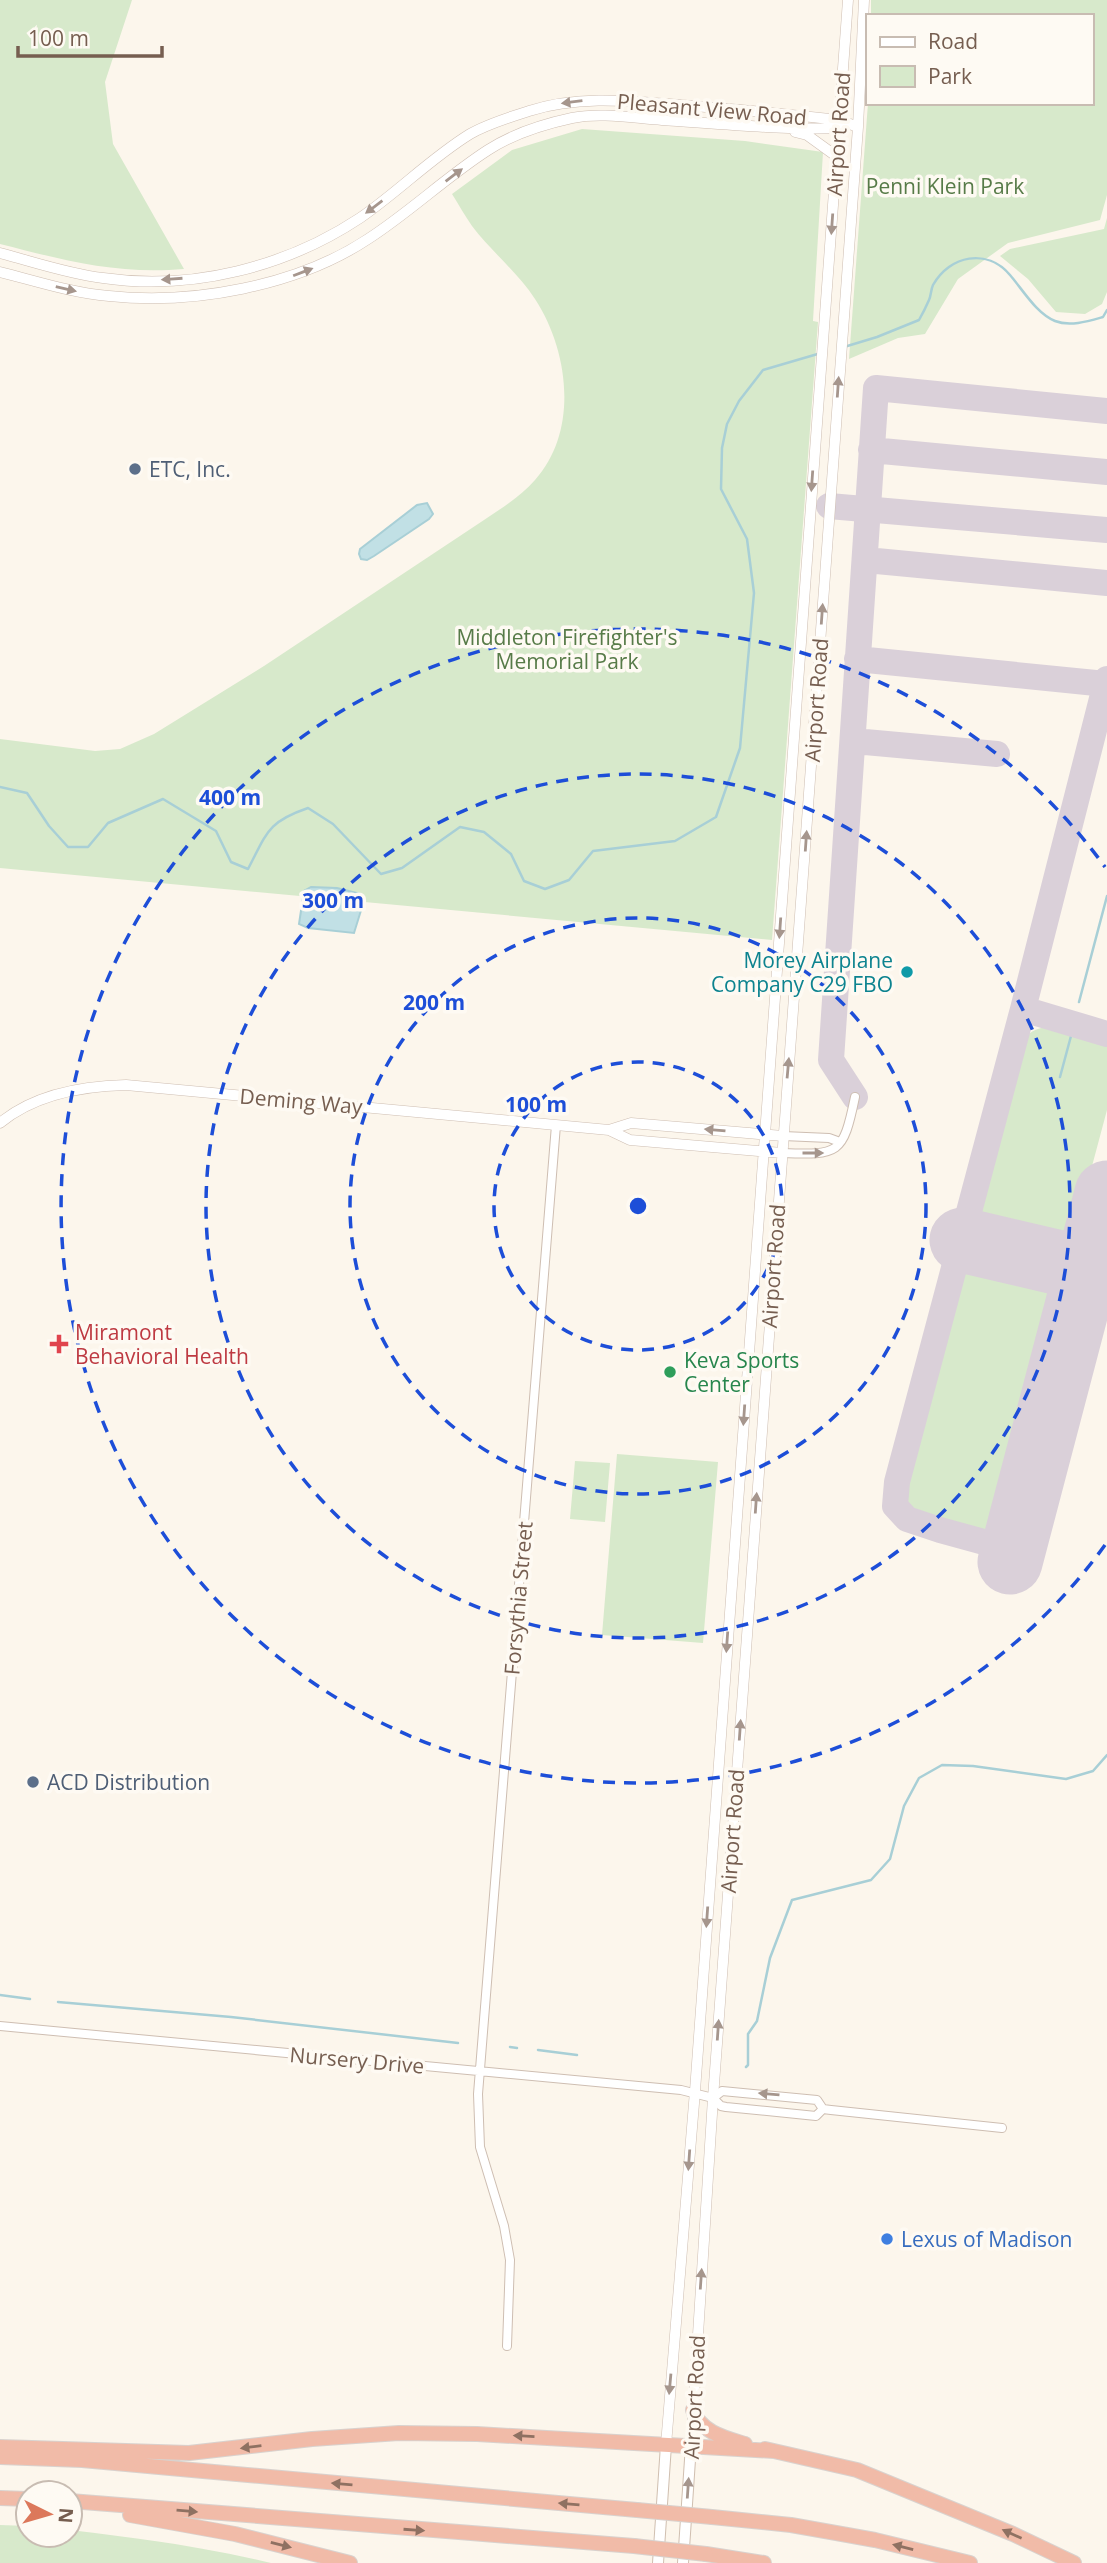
<svg xmlns="http://www.w3.org/2000/svg" width="1107" height="2563" font-family="'Open Sans',sans-serif">
  <style>
    .green { fill: #d7e9cb }
    .water { fill: #c1e0e5; stroke: #a8cfd6; stroke-width: 2 }
    .lines { fill: none; stroke-linecap: round; stroke-linejoin: round }
    .stream { stroke: #a8cfd6; stroke-width: 2.5 }
    .taxiway { stroke: #dad0d9; stroke-width: 26 }
    .runway { stroke: #dad0d9; stroke-width: 65 }
    .minor-casing { stroke: #cebeb2; stroke-width: 10 }
    .tertiary-casing { stroke: #cebeb2; stroke-width: 11 }
    .secondary-casing { stroke: #d0bfb0; stroke-width: 12 }
    .motorway-casing { stroke: #d9d2ce; stroke-width: 16 }
    .minor { stroke: #fff; stroke-width: 8 }
    .tertiary { stroke: #fff; stroke-width: 10 }
    .secondary { stroke: #fff; stroke-width: 10 }
    .motorway { stroke: #f1bba8; stroke-width: 14 }
    .motorway-bridge-casing { stroke: #d9d2ce; stroke-width: 16; stroke-linecap: butt }
    .motorway-bridge { stroke: #f1bba8; stroke-width: 14 }
    .oneway { fill: #a6968d }
    .oneway2 { fill: #8f7162 }
    .ring { fill: none; stroke: #1d4ed8; stroke-width: 3.5; stroke-dasharray: 12 9 }
    .service-dot { fill: #5c6f8a; stroke: #fefaf3; stroke-width: 2.5 }
    .culture-dot { fill: #0f9aa8; stroke: #fefaf3; stroke-width: 2.5 }
    .health-dot { fill: #e0444e; stroke: #fefaf3; stroke-width: 2.5 }
    .leisure-dot { fill: #2e9e5b; stroke: #fefaf3; stroke-width: 2.5 }
    .shop-dot { fill: #3f7fe0; stroke: #fefaf3; stroke-width: 2.5 }
    .labels { text-anchor: middle; dominant-baseline: central; stroke-width: 7; stroke-linejoin: round; paint-order: stroke }
    .street-label { font-size: 21px; fill: #765e50; stroke: #fefaf3 }
    .park-label { font-size: 21px; fill: #577b48; stroke: #fefaf3 }
    .service-label { font-size: 21px; fill: #4e5e75; stroke: #fefaf3; text-anchor: start }
    .culture-label { font-size: 21px; fill: #0d838f; stroke: #fefaf3; text-anchor: end }
    .health-label { font-size: 21px; fill: #be3a42; stroke: #fefaf3; text-anchor: start }
    .leisure-label { font-size: 21px; fill: #27864d; stroke: #fefaf3; text-anchor: start }
    .shop-label { font-size: 21px; fill: #366cbe; stroke: #fefaf3; text-anchor: start }
    .centre { fill: #1d4ed8; stroke: #fefaf3; stroke-width: 3.5 }
    .ring-label { font-size: 21px; text-anchor: middle; font-weight: bold; fill: #1d4ed8; stroke: #fefaf3; stroke-width: 7; stroke-linejoin: round; paint-order: stroke }
  </style>
  <rect width="100%" height="100%" fill="#fcf6ec"/>
  <!-- green -->
  <path class="green" d="M0,0H132L105,82L113,144L184,269C118,275 63,260 0,244Z
    M871,0H1107V195L1100,220L1008,243L958,279L925,334L898,338L849,359L868,103H1091V16H871Z
    M582,129L745,141L823,152L813,321L818,322L772,940L0,868V739L95,751L120,749L154,734L264,666L484,520C502,508 521,496 535,480C579,431 569,351 535,299C518,273 491,251 472,226C465,216 459,205 452,194L512,150Z
    M1107,218V292L1102,304L1085,314L1056,312L1028,279L1000,256L1010,249L1104,229Z
    M1045,1027L1107,1044V1110L1072,1241L976,1218L1020,1048C1025,1035 1031,1030 1045,1027Z
    M962,1270L1059,1292L1003,1508L997,1521L989,1529L977,1531L919,1515L906,1504L905,1486Z
    M617,1454L718,1462L703,1643L602,1635Z
    M575,1461L610,1463L605,1522L570,1519Z
    M0,2525L28,2526V2535H70V2530C138,2538 205,2547 271,2563H0Z"/>
  <!-- water -->
  <path class="water" d="M427,503L433,514L429,519L374,556L367,560L361,559L359,554L360,549L417,505Z
    M311,887L337,888L361,894L363,904L354,933L308,928L299,924L304,891Z"/>
  <g class="lines">
    <!-- stream -->
    <path class="stream" d="M844,347L877,337L919,320C923,313 926,307 929,300C931,296 931,289 933,285C950,255 987,248 1010,275C1023,290 1036,313 1055,321C1070,327 1089,321 1103,317L1107,310
      M0,787L27,793L49,826L68,847H88L108,823L163,799L216,831L231,862L248,869C267,833 267,822 308,808L333,824L381,874L402,868L460,827L484,832L511,854L524,881L545,889L569,880L593,851L675,841L716,817L740,748L754,593L747,539L721,489L722,448L727,424L739,401L763,370L821,353
      M1079,1002L1107,896
      M1060,1077L1071,1036
      M0,1995L30,1999
      M58,2002L231,2017L458,2043
      M510,2047L517,2048
      M538,2050L577,2055
      M746,2067L748,2065V2034L757,2021L770,1958L792,1900L871,1880L890,1859L904,1806L919,1778L942,1765L973,1766L1066,1779L1093,1771L1107,1755"/>
    <!-- taxiway -->
    <path class="taxiway" d="M871,450L1107,472
      M829,506L1107,530
      M866,560L1107,583
      M857,659L1106,684
      M854,741L997,754
      M1023,1009L1107,1034
      M855,1097L831,1060L876,388L1107,411
      M1013,1550L940,1530L907,1519L895,1506L897,1482L1023,1009L1107,679"/>
    <!-- runway -->
    <path class="runway" d="M962,1240L1107,1274
      M1010,1562L1107,1193"/>
    <!-- minor casing -->
    <g class="minor-casing">
      <path id="minor" d="M783,1136L829,1138L840,1142
        M782,1153C839,1155 843,1155 855,1097
        M0,2026L681,2090L713,2098L721,2106L726,2107L816,2116L823,2109
        M713,2098L722,2091L817,2100L823,2109L831,2110L1002,2128
        M507,2346L510,2260L504,2226L480,2147L478,2094L556,1125"/>
    </g>
    <!-- tertiary casing -->
    <g class="tertiary-casing">
      <path id="tertiary" d="M795,132L807,135L836,156
        M0,253C34,262 69,274 103,278C192,291 286,267 360,218C398,192 431,158 470,134C487,124 510,117 529,111C579,95 630,101 681,105C734,109 786,114 839,120L858,127
        M0,272C36,281 72,293 109,296C193,305 297,286 368,239C410,212 446,177 488,150C511,135 544,124 572,118C600,112 633,118 662,120C722,124 782,130 842,128
        M0,1123C35,1094 82,1086 126,1085L609,1130L630,1140L782,1153
        M609,1130L631,1123L783,1136
        M666,2445L695,2091L848,0
        M691,2445L713,2098L858,127L864,0"/>
    </g>
    <!-- secondary casing -->
    <g class="secondary-casing">
      <path id="secondary" d="M658,2563L666,2445
        M683,2563L691,2445"/>
    </g>
    <!-- motorway casing -->
    <g class="motorway-casing">
      <path id="motorway" d="M693,2410C700,2432 725,2438 745,2444
        M0,2447L189,2453L312,2439L399,2433L477,2434L774,2451
        M765,2449L857,2470L1013,2534L1074,2563
        M0,2457L82,2460L203,2471L637,2510
        M0,2498L28,2499
        M70,2501L634,2546
        M130,2515L235,2534L350,2563
        M712,2517L791,2525L875,2540L970,2563
        M706,2554L764,2563"/>
    </g>
    <!-- minor -->
    <use href="#minor" class="minor"/>
    <!-- tertiary -->
    <use href="#tertiary" class="tertiary"/>
    <!-- secondary -->
    <use href="#secondary" class="secondary"/>
    <!-- motorway -->
    <use href="#motorway" class="motorway"/>
    <!-- motorway-bridge casing -->
    <g class="motorway-bridge-casing">
      <path id="motorway-bridge" d="M637,2510L712,2517
        M634,2546L706,2554"/>
    </g>
    <!-- motorway-bridge -->
    <use href="#motorway-bridge" class="motorway-bridge"/>
  </g>
  <!-- one-way arrows -->
  <defs><path id="oneway-solid" d="M-6-.8H1V-3.2L6.5 0L1 3.2V.8H-6Z" transform="scale(1.75)"/></defs>
  <g class="oneway">
    <use href="#oneway-solid" transform="translate(572 102) rotate(173)"/>
    <use href="#oneway-solid" transform="translate(454 175) rotate(-37)"/>
    <use href="#oneway-solid" transform="translate(374 207) rotate(143)"/>
    <use href="#oneway-solid" transform="translate(832 224) rotate(94)"/>
    <use href="#oneway-solid" transform="translate(303 272) rotate(-21)"/>
    <use href="#oneway-solid" transform="translate(172 279) rotate(176)"/>
    <use href="#oneway-solid" transform="translate(66 289) rotate(13)"/>
    <use href="#oneway-solid" transform="translate(838 387) rotate(-86)"/>
    <use href="#oneway-solid" transform="translate(812 481) rotate(94)"/>
    <use href="#oneway-solid" transform="translate(822 614) rotate(-86)"/>
    <use href="#oneway-solid" transform="translate(806 841) rotate(-86)"/>
    <use href="#oneway-solid" transform="translate(780 928) rotate(94)"/>
    <use href="#oneway-solid" transform="translate(788 1068) rotate(-85)"/>
    <use href="#oneway-solid" transform="translate(715 1130) rotate(-175)"/>
    <use href="#oneway-solid" transform="translate(813 1153)"/>
    <use href="#oneway-solid" transform="translate(744 1415) rotate(94)"/>
    <use href="#oneway-solid" transform="translate(756 1503) rotate(-86)"/>
    <use href="#oneway-solid" transform="translate(727 1642) rotate(94)"/>
    <use href="#oneway-solid" transform="translate(740 1730) rotate(-86)"/>
    <use href="#oneway-solid" transform="translate(707 1917) rotate(94)"/>
    <use href="#oneway-solid" transform="translate(718 2030) rotate(-86)"/>
    <use href="#oneway-solid" transform="translate(769 2094) rotate(-175)"/>
    <use href="#oneway-solid" transform="translate(689 2160) rotate(94)"/>
    <use href="#oneway-solid" transform="translate(701 2279) rotate(-86)"/>
    <use href="#oneway-solid" transform="translate(670 2384) rotate(95)"/>
    <use href="#oneway-solid" transform="translate(688 2488) rotate(-86)"/>
  </g>
  <g class="oneway2">
    <use href="#oneway-solid" transform="translate(524 2436) rotate(-177)"/>
    <use href="#oneway-solid" transform="translate(251 2447) rotate(173)"/>
    <use href="#oneway-solid" transform="translate(342 2484) rotate(-175)"/>
    <use href="#oneway-solid" transform="translate(569 2504) rotate(-175)"/>
    <use href="#oneway-solid" transform="translate(187 2511) rotate(5)"/>
    <use href="#oneway-solid" transform="translate(414 2530) rotate(4)"/>
    <use href="#oneway-solid" transform="translate(1012 2534) rotate(-156)"/>
    <use href="#oneway-solid" transform="translate(281 2545) rotate(14)"/>
    <use href="#oneway-solid" transform="translate(903 2547) rotate(-166)"/>
  </g>
  <!-- distance rings -->
  <g class="ring">
    <circle cx="638" cy="1206" r="144"/>
    <circle cx="638" cy="1206" r="288"/>
    <circle cx="638" cy="1206" r="432"/>
    <path d="M1105 1545A577 577 0 1 1 1105 867"/>
  </g>
  <!-- markers -->
  <g class="service-dot">
    <circle cx="135" cy="469" r="7"/>
    <circle cx="33" cy="1782" r="7"/>
  </g>
  <circle class="culture-dot" cx="907" cy="972" r="7"/>
  <path class="health-dot" d="M55.5 1333.5h7v7h7v7h-7v7h-7v-7h-7v-7h7z"/>
  <circle class="leisure-dot" cx="670" cy="1372" r="7"/>
  <circle class="shop-dot" cx="887" cy="2239" r="7"/>
  <g class="labels">
    <!-- street labels -->
    <g class="street-label">
      <text transform="translate(712 109) rotate(5)">Pleasant View Road</text>
      <text transform="translate(838 134) rotate(-86)">Airport Road</text>
      <text transform="translate(816 700) rotate(-86)">Airport Road</text>
      <text transform="translate(301 1101) rotate(5)">Deming Way</text>
      <text transform="translate(773 1266) rotate(-86)">Airport Road</text>
      <text transform="translate(518 1598) rotate(-85)">Forsythia Street</text>
      <text transform="translate(732 1831) rotate(-86)">Airport Road</text>
      <text transform="translate(357 2060) rotate(5)">Nursery Drive</text>
      <text transform="translate(694 2397) rotate(-87)">Airport Road</text>
    </g>
    <!-- park labels -->
    <g class="park-label">
      <text x="945" y="186">Penni Klein Park</text>
      <text x="567" y="637">Middleton Firefighter's<tspan x="567" dy="24">Memorial Park</tspan></text>
    </g>
    <!-- service labels -->
    <g class="service-label">
      <text x="149" y="469">ETC, Inc.</text>
      <text x="47" y="1782">ACD Distribution</text>
    </g>
    <!-- culture labels -->
    <g class="culture-label">
      <text x="893" y="960">Morey Airplane<tspan x="893" dy="24">Company C29 FBO</tspan></text>
    </g>
    <!-- health labels -->
    <g class="health-label">
      <text x="75" y="1332">Miramont<tspan x="75" dy="24">Behavioral Health</tspan></text>
    </g>
    <!-- leisure labels -->
    <g class="leisure-label">
      <text x="684" y="1360">Keva Sports<tspan x="684" dy="24">Center</tspan></text>
    </g>
    <!-- shop labels -->
    <g class="shop-label">
      <text x="901" y="2239">Lexus of Madison</text>
    </g>
  </g>
  <circle cx="638" cy="1206" r="10" class="centre"/>
  <g class="ring-label">
    <text x="230" y="805">400 m</text>
    <text x="333" y="908">300 m</text>
    <text x="434" y="1010">200 m</text>
    <text x="536" y="1112">100 m</text>
  </g>
  <!-- legend -->
  <rect x="866" y="14" width="228" height="91" fill="#fefaf3" stroke="#c8bcb2" stroke-width="2"/>
  <rect x="880" y="37" width="35" height="10" fill="#ffffff" stroke="#c8bcb2" stroke-width="2"/>
  <text x="928" y="49" font-size="21" fill="#765e50">Road</text>
  <rect x="880" y="66" width="35" height="21" fill="#d7e9cb" stroke="#c8bcb2" stroke-width="2"/>
  <text x="928" y="84" font-size="21" fill="#765e50">Park</text>
  <!-- north arrow -->
  <g transform="translate(49 2514) rotate(95)"><circle r="33" fill="#fefaf3" stroke="#c8bcb2" stroke-width="2"/>
  <path d="M0-5L12 26L0 18L-12 26Z" fill="#dc785b"/>
  <text y="-10" font-size="19" font-weight="bold" text-anchor="middle" fill="#765e50">N</text>
  </g>
  <!-- scale -->
  <path d="M18 46v10h144v-10" fill="none" stroke="#765e50" stroke-width="3.5"/>
  <text x="28" y="46" font-size="21" fill="#765e50" stroke="#fefaf3" stroke-width="5" paint-order="stroke">100 m</text>
</svg>
